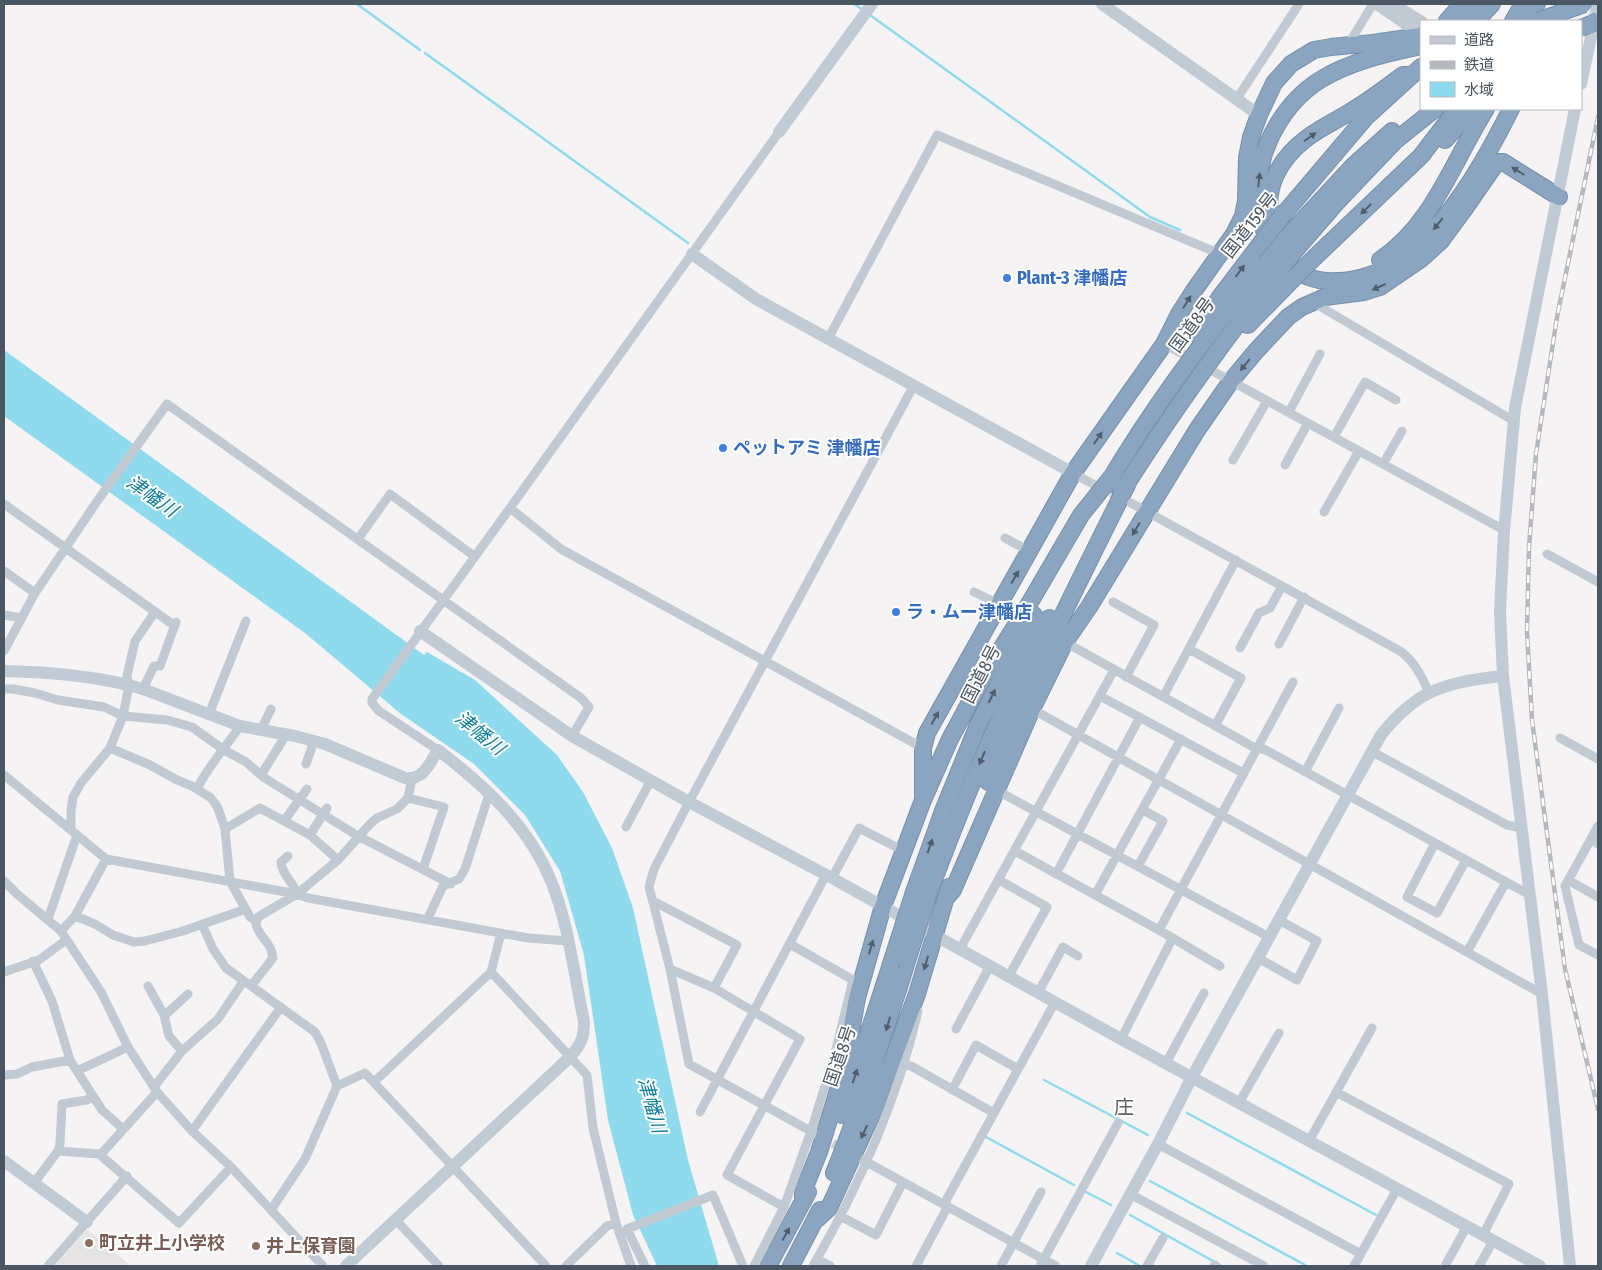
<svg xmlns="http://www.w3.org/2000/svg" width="1602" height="1270" font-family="'Fira Sans Condensed','Noto Sans JP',sans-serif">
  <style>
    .education { fill: #e6e4e5 }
    .water { fill: #90daee }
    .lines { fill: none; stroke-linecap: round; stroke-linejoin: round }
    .stream { stroke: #90daee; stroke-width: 2.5 }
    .street-tunnel { stroke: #caccce; stroke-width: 9; stroke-dasharray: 9 4.5; stroke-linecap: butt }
    .highway-casing { stroke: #7690ad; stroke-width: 18 }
    .street { stroke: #c1cad2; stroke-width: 9 }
    .secondary { stroke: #c1cbd6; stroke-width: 12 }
    .highway { stroke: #8ba5c1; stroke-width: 16 }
    .rail-casing { stroke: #b5b8bd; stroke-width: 4.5 }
    .rail { stroke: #fff; stroke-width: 2.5; stroke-dasharray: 8; stroke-linecap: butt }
    .highway-bridge-casing { stroke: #7690ad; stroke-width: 18; stroke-linecap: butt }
    .highway-bridge { stroke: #8ba5c1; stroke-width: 16 }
    .oneway { fill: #505e6b }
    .shop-dot { fill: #3f7fe0; stroke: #fff; stroke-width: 2 }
    .education-dot { fill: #8d6e63; stroke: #fff; stroke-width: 2 }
    .labels { text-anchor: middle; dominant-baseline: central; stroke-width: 4; stroke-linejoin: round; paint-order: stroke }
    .street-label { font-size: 18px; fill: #4a5661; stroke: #fff }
    .shop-label { font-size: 18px; font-weight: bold; fill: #366cbe; stroke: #fff; text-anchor: start }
    .education-label { font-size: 18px; font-weight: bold; fill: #785e54; stroke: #fff; text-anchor: start }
    .water-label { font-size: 19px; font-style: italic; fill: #0c7c9b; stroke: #fff }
    .quarter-label { font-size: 20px; fill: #5f6368; stroke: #fff }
  </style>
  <rect width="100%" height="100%" fill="#f5f3f3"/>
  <!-- education -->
  <path class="education" d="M87,1229L131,1266H55Z"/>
  <!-- water -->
  <path class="water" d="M4,350L424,655L427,652L475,680L557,755L583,792L612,848L633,908L688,1160L719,1266H657L633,1215L608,1120L584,955L560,871L525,815L474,764L401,714L305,633L4,416Z"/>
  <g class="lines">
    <!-- stream -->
    <path class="stream" d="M357,4L420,50
      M854,4L863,10
      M870,15L1150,217L1180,230
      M425,53L688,243
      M1044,1080L1148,1135
      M1187,1113L1376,1215
      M986,1137L1074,1185
      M1150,1181L1307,1266
      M1084,1191L1111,1205
      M1130,1215L1222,1266
      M1117,1253L1140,1266"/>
    <!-- street-tunnel -->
    <path class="street-tunnel" d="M1177,351L1218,374
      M1087,481L1123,499
      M1007,611L1022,619
      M821,1137L847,1151"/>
    <!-- highway casing -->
    <g class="highway-casing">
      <path id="highway" d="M1447,21L1462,4
        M1462,21L1477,4
        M1476,21L1492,4
        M1513,21L1523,4
        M1527,21L1537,4
        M1445,140L1473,109
        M1282,216L1367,116L1421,67
        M1273,224C1261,190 1280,158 1307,138C1321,127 1338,120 1353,110C1370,100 1387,87 1403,75H1412
        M1288,236L1354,165L1392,131
        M1272,246C1260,229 1257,205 1258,184C1261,144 1285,102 1320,80C1349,62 1384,54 1417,47
        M1298,247L1337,202L1395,141L1435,109
        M1315,257L1421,156L1457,109
        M1380,260C1433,225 1453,161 1486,109
        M1288,265C1302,277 1319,282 1337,281C1421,280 1478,174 1511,109
        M1248,325L1294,278
        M1196,334L1220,297L1261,243
        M1107,485C1152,408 1209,332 1266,263
        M1121,493C1170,415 1224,340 1281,268
        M988,782C1029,680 1078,583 1127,485
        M923,800V748L927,733L1073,473L1164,344L1179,314L1193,292L1234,234L1243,216L1246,201L1247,158L1251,137L1259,115L1274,83L1291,64L1314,50L1331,47L1373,43L1421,36
        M914,892L943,811L978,725L1034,615
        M927,898C963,802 1001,708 1049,618
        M946,898L953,890L1032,709L1065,642L1089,607L1197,430L1231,381L1256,351L1288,317L1302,307L1325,297L1364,292L1380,287L1421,259L1441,241L1463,211L1497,162H1503L1559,197
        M842,1115L890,967
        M834,1173C862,1104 885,1032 907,961
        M803,1202V1192L819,1152L836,1097L846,1060L857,998L883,906L923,800L950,739L983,678L1029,604L1081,515L1113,475
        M817,1219L829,1208L874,1110L917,994L949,887
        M768,1266L808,1192
        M791,1266L820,1210"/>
    </g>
    <!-- street -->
    <path class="street" d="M1374,4L1421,36
      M1386,4L1416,24
      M1396,4L1423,21
      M1348,45L1373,4
      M1236,100L1299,4
      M1318,299L1321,307L1514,421
      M828,339L937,135L1220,254
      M1164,344L1177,351
      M1218,374L1504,530
      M1289,412L1320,354
      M1334,437L1365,382L1396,400
      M1233,460L1267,401
      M1383,464L1402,431
      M1285,465L1308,423
      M1073,473L1087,481
      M1131,503L1400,651C1413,660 1423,678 1429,693
      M4,504L175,626
      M510,508L779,132
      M1324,512L1359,451
      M1005,538L1029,551
      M358,539L390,494L474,556
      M1547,554L1598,582
      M4,571L35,593
      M974,592L999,604
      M1113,602L1154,625L1126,677
      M4,615L22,618
      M1063,641L1257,749H1264L1530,895
      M1279,644L1304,597
      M1240,648L1259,613L1270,608L1282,586
      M1189,649L1241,678L1215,726
      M4,651L35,593L98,500L167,404L581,698L589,707L572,736
      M4,689H13L35,693L58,700L104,707L123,716L167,720L192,727L224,750L246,762L263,777L358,836L451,884
      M143,689L154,666H160L176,622
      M1100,696L1243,773
      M1163,697L1236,560
      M1032,709L1542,994
      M209,714L246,621
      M261,730L271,709
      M1560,738L1598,759
      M110,748L150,765L177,780L192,786L211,798L218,808L225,829L230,881L250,917L256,921
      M438,750L379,711L372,703V699L510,508L561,549L923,748
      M1371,751L1507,825L1522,828
      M306,764L314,741
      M1305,772L1339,708
      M4,775L106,859L297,894L308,898L528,938L568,941
      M261,775L286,735
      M197,789C208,766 226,747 240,726
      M996,790L1269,937
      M408,798L444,807L423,869
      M284,821L307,789
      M626,827L651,780
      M225,829L260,808L310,835L338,860
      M71,830V811L73,797L81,783L110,748L123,716L129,685L127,676L135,641L155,612
      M310,835L327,808
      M1591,839L1598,826
      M1435,843L1407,897L1437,913L1466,860
      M1598,844L1591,839L1565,886L1579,945L1598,955
      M1015,851L1159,930L1220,966
      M288,856L281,862C281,873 294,883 297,894
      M1138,866L1163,821L1143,810
      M1056,874L1140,717
      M832,878L859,828L896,847L904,850
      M999,880L1047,907L1009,976
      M1568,880L1598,897
      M4,881L17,894L61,931L101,992L128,1047L157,1092L192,1131L231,1167L323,1266
      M1095,895L1181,739
      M653,901L737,945L714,988
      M75,916L106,859
      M48,919L77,835
      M427,920L443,886L459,879L465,869L489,794
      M202,924L213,949L226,968L315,1032L321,1043L337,1086L305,1159L271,1210
      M1159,930L1293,682
      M61,931L75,916L95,924L113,935L134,942L145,941L183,931L246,909
      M501,933L491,972L587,1075L593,1128L616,1223L631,1266
      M790,944L853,980
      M960,949L1114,670
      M1467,952L1506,882
      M1258,958L1297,980L1317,941L1279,920
      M33,961L52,1001L70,1060L93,1096L87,1100L62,1104L60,1144L58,1151L34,1183
      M670,969L714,988L800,1039L727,1175L784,1207
      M4,972L39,960L66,940
      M148,986L164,1015L169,1036L182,1051
      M251,986L273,958C272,955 272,952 271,950C267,938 251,930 258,917L297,894L338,860L370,824L377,818L397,809L408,798L412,779
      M1038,993L1063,947L1078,956
      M164,1016L188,994
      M956,1029L990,966
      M1121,1039L1172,939
      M1166,1063L1204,993
      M904,1065L911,1066L994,1113
      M77,1071L128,1047
      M4,1075L17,1074L32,1067L70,1060
      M374,1082L491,972
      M337,1086L365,1073L546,1266
      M154,1087L182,1051L218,1019L243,982
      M952,1090L976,1045L1018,1069
      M1336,1092L1509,1184L1483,1235
      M93,1096L102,1110L123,1129
      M1239,1103L1279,1033
      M700,1112L826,875
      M192,1131L281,1007
      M816,1134L689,1064L670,969L649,887L654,869L689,802L914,385
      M1309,1141L1372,1028
      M1158,1144L1361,1254
      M58,1151L99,1154L179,1223L231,1167
      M99,1154L103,1152L157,1092
      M861,1159L1056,1266
      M1130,1194L1264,1266
      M944,1204L1055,1002
      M840,1216L876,1235L903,1182
      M395,1219L439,1266
      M817,1259L830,1266
      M48,1266L127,1176
      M566,1266L607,1226L616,1223
      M645,1266L627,1229L713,1195L743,1266
      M754,1266L784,1207L811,1131L834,1057L853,980L861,983
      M813,1266C858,1188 898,1098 918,1011
      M916,1266L948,1206
      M1001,1266L1041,1192
      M1040,1266L1118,1123
      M1147,1266L1163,1238
      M1214,1266L1215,1265
      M1354,1266L1397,1189
      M1445,1266L1467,1226
      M1479,1266L1493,1241"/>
    <!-- secondary -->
    <path class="secondary" d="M1102,4L1259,115
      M1581,84L1598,4
      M779,132L872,4
      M692,254L756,299L1073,473
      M420,631L572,736L689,802L832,878L1121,1039L1540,1266
      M4,671C50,672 99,676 143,689L240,726L295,736L325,744L405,778C424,780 429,764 438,750C484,785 529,826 551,881C569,925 574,975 584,1021C584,1039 581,1044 570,1057L346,1266
      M4,1161L87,1222
      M1091,1266L1158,1144L1192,1077L1381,735C1417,689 1447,682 1503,676
      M1570,1266L1542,994L1503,676L1500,611L1504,532L1515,408L1575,109"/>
    <!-- highway -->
    <use href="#highway" class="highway"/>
    <!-- rail casing -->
    <g class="rail-casing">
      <path id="rail" d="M1598,117L1557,317L1536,454L1529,547L1527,632L1532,720L1565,969L1598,1109"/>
    </g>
    <!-- rail -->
    <use href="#rail" class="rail"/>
    <!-- highway-bridge casing -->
    <g class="highway-bridge-casing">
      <path id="highway-bridge" d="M1538,21L1584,4
        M1581,28L1598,21
        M1261,243L1282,216
        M1266,263L1288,236
        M1281,268L1298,247
        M1294,278L1315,257
        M907,961L927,898
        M890,967L914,892"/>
    </g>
    <!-- highway-bridge -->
    <use href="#highway-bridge" class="highway-bridge"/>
  </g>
  <!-- one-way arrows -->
  <defs><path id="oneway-solid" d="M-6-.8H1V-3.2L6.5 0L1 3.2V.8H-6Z" transform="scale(1.25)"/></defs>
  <g class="oneway">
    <use href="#oneway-solid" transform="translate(1310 137) rotate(-35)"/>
    <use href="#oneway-solid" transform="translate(1518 171) rotate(-148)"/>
    <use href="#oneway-solid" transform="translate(1259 180) rotate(-84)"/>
    <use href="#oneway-solid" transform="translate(1366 209) rotate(136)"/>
    <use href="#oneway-solid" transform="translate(1438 224) rotate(129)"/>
    <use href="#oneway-solid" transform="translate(1240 271) rotate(-53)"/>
    <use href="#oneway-solid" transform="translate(1379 287) rotate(156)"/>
    <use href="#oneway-solid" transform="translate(1187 302) rotate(-58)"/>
    <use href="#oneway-solid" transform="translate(1245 365) rotate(129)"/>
    <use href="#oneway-solid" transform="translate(1098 438) rotate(-55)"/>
    <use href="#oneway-solid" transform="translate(1136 529) rotate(121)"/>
    <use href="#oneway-solid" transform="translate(1015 577) rotate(-60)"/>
    <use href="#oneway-solid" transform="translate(992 696) rotate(-64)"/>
    <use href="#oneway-solid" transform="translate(935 718) rotate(-61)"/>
    <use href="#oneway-solid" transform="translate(982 758) rotate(113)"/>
    <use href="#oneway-solid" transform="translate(930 846) rotate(-70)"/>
    <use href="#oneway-solid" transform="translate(871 947) rotate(-74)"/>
    <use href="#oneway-solid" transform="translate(926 963) rotate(106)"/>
    <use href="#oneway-solid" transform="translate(888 1024) rotate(107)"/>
    <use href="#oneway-solid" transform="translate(855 1076) rotate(-71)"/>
    <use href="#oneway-solid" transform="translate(864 1132) rotate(115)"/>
    <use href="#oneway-solid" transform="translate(786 1234) rotate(-61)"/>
  </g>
  <!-- markers -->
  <g class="shop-dot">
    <circle cx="1007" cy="278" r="5"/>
    <circle cx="723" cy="448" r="5"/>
    <circle cx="896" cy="612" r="5"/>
  </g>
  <g class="education-dot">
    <circle cx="89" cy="1243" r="5"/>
    <circle cx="256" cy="1246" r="5"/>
  </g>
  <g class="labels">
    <!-- street labels -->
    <g class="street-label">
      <text transform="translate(1250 225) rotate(-52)">国道159号</text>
      <text transform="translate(1192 325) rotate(-54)">国道8号</text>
      <text transform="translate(981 674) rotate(-63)">国道8号</text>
      <text transform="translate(840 1056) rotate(-71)">国道8号</text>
    </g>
    <!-- shop labels -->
    <g class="shop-label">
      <text x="1017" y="278">Plant-3 津幡店</text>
      <text x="733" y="448">ペットアミ 津幡店</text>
      <text x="906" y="612">ラ・ムー津幡店</text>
    </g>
    <!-- education labels -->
    <g class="education-label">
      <text x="99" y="1243">町立井上小学校</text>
      <text x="266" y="1246">井上保育園</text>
    </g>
    <!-- water labels -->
    <g class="water-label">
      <text transform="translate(152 496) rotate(35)">津幡川</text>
      <text transform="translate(480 733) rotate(39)">津幡川</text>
      <text transform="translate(652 1105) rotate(74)">津幡川</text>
    </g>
    <!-- quarter labels -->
    <g class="quarter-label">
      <text x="1124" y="1107">庄</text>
    </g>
  </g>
  <!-- border -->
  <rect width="1602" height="1270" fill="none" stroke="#4a5661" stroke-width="10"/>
  <!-- legend -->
  <rect x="1420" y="20" width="162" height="90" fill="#ffffff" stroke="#b7bbc0"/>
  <rect x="1430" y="36" width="25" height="8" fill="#c1cbd6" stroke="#b7bbc0"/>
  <text x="1464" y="45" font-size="15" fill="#4a5661">道路</text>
  <rect x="1430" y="61" width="25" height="8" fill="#b5b8bd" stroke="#b7bbc0"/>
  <text x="1464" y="70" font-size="15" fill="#4a5661">鉄道</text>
  <rect x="1430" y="82" width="25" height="15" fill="#90daee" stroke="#b7bbc0"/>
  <text x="1464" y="95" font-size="15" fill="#4a5661">水域</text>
</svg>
